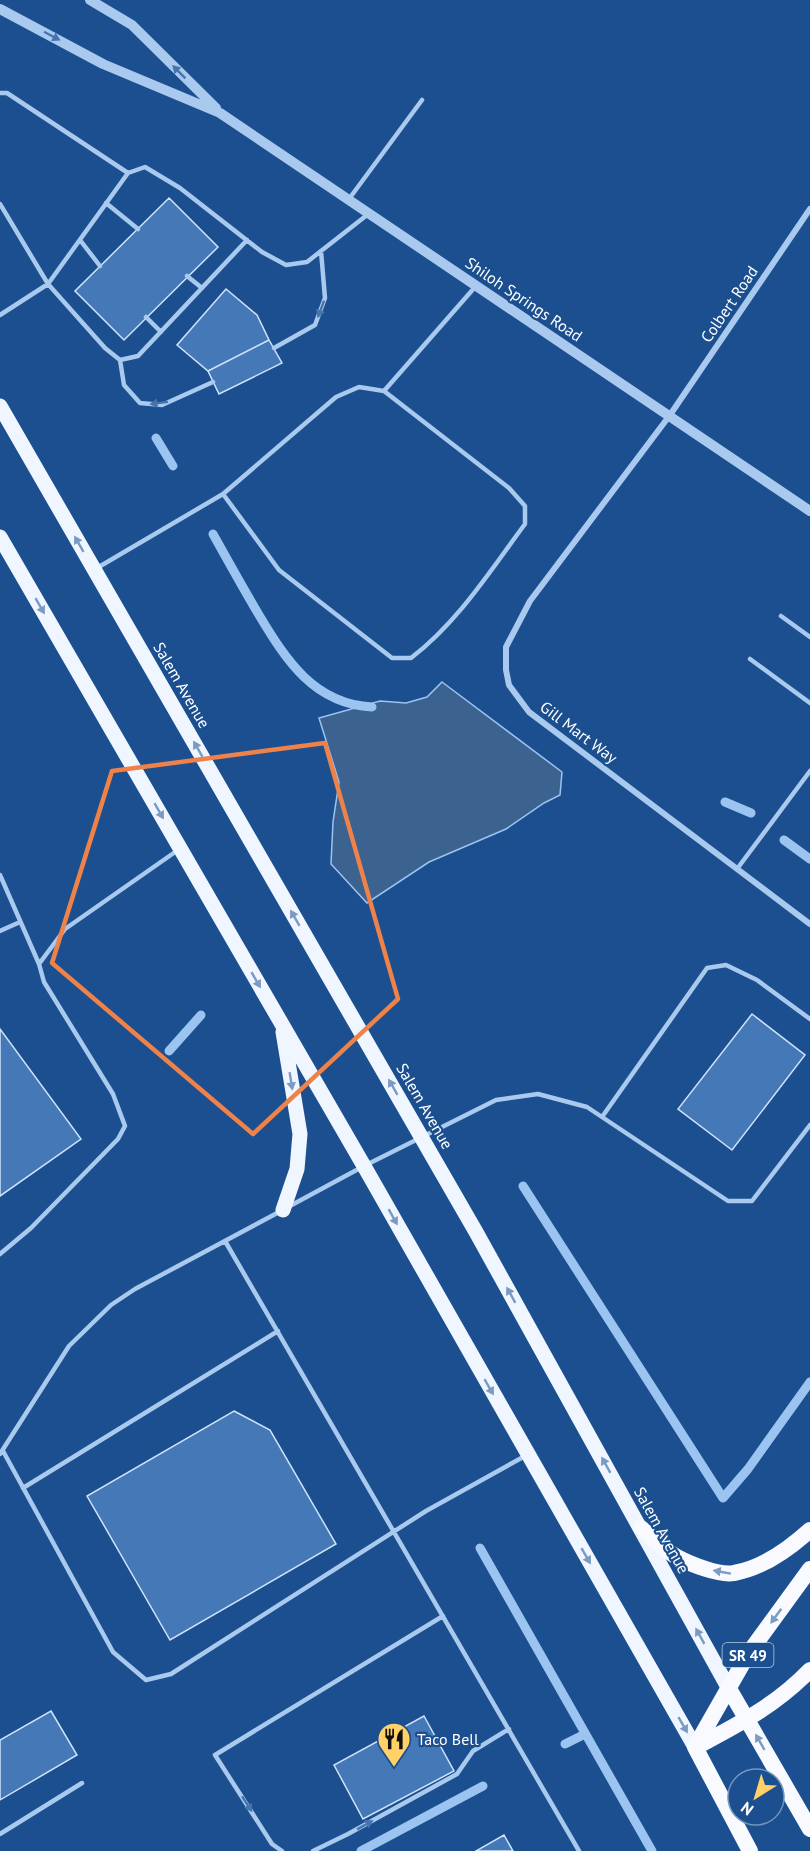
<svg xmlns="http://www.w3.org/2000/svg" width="810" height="1851" font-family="'PT Sans',sans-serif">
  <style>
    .water { fill: #3c6290; stroke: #9cc4f0; stroke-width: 1.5 }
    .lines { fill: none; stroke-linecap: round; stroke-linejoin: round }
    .stream { stroke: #9cc4f0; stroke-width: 9 }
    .building { fill: #4478b7; stroke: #cfe3fa; stroke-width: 1.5 }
    .service { stroke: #a9c9ee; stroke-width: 4.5 }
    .minor { stroke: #a9c9ee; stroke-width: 6 }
    .tertiary { stroke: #a9c9ee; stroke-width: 10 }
    .primary { stroke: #f0f6ff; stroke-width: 15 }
    .trunk { stroke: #f8faff; stroke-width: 16 }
    .oneway { fill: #4674ac }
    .oneway2 { fill: #7b9ac1 }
    .oneway3 { fill: #7e9cc1 }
    .marked { fill: none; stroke: #ee8249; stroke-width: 4.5; stroke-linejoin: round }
    .labels { text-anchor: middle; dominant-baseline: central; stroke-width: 4.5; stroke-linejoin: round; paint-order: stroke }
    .shield { fill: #1b4f8f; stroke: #bbcadd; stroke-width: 1.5 }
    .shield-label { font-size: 15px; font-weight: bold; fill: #fff }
    .street-label { font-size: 16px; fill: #fff; stroke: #1b4f8f }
    .poi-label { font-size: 16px; fill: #fff; stroke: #1b4f8f; text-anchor: start }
  </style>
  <rect width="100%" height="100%" fill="#1b4f8f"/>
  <!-- water -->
  <path class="water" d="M442,682L562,772L560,795L544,803L506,829L429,862L367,903L331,864L333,822L339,782L319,718L380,701L406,703L427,697Z"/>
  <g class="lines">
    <!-- stream -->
    <path class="stream" d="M156,438L173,466
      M213,534C228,561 243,588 259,615C286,660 314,704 372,707
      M725,802L751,813
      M784,840L810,859
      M169,1051L201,1015
      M523,1186L723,1498L748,1469L810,1382
      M480,1548L652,1851
      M565,1744L585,1734
      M361,1851L483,1786"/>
  </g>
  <!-- building -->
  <path class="building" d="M169,198L218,247L124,340L75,291Z
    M226,289L257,315L269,340L208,371L177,345Z
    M269,340L282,363L219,394L208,371Z
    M752,1014L805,1055L732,1150L678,1109Z
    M0,1029L81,1139L0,1196Z
    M234,1411L270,1430L336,1544L170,1640L87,1496Z
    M51,1711L77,1755L0,1800V1740Z
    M424,1716L454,1771L363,1819L334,1765Z
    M504,1835L513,1851H476Z"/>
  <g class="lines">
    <!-- service -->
    <path class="service" d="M0,93H7L128,173
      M349,199L422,100
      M106,203L138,229
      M0,204L48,284L105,348L120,360L138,356L247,240
      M80,240L100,266
      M187,276L202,288
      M0,315L48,284L128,173L145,167L180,188L262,252L286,265L307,262L367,215
      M146,317L161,332
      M274,348L315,325L325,298L321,251
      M120,360L124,385L140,403L162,405L213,382
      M223,494L279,570L392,658H411C458,622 490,571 525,524V506L509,488L384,391
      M97,568L223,494L336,397L359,387L384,391L475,287
      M781,616L810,637
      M750,659L810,703
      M737,869L810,771
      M0,875L39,964
      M0,931L20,922
      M602,1117L707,968L726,965L757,980L810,1019
      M288,1207L364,1166L496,1100L538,1094L587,1107L728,1201H752L810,1125
      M225,1241L579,1851
      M0,1254L31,1228L118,1139L125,1126L113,1094L44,982L39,964L65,929L178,850
      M3,1451L113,1652L146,1680L171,1674L426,1511L525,1456
      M0,1454L69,1346L111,1305L135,1289L281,1211
      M23,1488L278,1331
      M0,1834L82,1783
      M282,1851L272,1844L215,1755L443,1616
      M313,1851L348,1834L457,1774L473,1751L509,1729"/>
    <!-- minor -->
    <path class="minor" d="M810,209L670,415L530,601L506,647V670L509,685L529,712L810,924"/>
    <!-- tertiary -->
    <path class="tertiary" d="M90,0L132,25L216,108
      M0,9L103,64L220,113L810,511"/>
    <!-- primary -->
    <path class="primary" d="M0,406L476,1232L728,1687
      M0,537L364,1166L695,1747
      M283,1032L300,1134L297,1169L283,1210"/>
    <!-- trunk -->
    <path class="trunk" d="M641,1528C652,1538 664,1550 677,1557C690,1564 720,1576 734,1573C763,1568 789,1549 810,1530
      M728,1687L810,1829
      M695,1747L748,1654L810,1569
      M695,1747L750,1851
      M696,1747C739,1724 775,1706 810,1670"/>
  </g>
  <!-- one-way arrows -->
  <defs><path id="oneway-solid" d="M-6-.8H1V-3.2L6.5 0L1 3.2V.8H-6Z" transform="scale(1.5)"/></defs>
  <g class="oneway">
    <use href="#oneway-solid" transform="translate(52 36) rotate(28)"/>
    <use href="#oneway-solid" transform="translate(179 72) rotate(-135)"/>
    <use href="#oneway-solid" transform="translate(321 309) rotate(110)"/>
    <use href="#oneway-solid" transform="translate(159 403) rotate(173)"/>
    <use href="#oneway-solid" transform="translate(247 1804) rotate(57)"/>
    <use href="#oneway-solid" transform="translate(365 1825) rotate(-29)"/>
  </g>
  <g class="oneway2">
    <use href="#oneway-solid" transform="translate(79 544) rotate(-120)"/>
    <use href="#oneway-solid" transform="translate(40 606) rotate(60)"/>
    <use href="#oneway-solid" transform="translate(198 749) rotate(-120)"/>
    <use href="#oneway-solid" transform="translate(159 811) rotate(60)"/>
    <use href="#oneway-solid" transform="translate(295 918) rotate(-120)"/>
    <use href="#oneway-solid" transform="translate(256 980) rotate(60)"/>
    <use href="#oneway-solid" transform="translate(291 1081) rotate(81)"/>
    <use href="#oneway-solid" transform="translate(393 1087) rotate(-120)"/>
    <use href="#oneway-solid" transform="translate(393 1217) rotate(61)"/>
    <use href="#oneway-solid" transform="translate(511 1295) rotate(-119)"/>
    <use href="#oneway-solid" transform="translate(489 1387) rotate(60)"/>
    <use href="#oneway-solid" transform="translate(606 1465) rotate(-119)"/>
    <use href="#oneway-solid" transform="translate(586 1556) rotate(60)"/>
    <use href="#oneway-solid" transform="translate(700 1636) rotate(-119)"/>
    <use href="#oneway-solid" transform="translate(683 1725) rotate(60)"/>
  </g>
  <g class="oneway3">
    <use href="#oneway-solid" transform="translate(722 1572) rotate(-170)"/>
    <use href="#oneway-solid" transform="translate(776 1616) rotate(126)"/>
    <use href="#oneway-solid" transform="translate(760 1742) rotate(-120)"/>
  </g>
  <!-- marked area -->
  <path class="marked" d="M325,743L398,999L253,1134L52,963L112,771Z"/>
  <!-- icons -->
  <defs>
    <g id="restaurant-pin" transform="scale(1.725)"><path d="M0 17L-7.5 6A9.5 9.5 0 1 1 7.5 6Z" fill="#ffd166" stroke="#1b4f8f"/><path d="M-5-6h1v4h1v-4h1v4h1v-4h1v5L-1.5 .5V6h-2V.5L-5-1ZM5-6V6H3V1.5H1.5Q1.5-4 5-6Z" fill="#111"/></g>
  </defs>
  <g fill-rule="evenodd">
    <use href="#restaurant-pin" x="394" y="1739"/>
  </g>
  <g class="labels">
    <!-- shield labels -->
    <rect class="shield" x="722.5" y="1643" width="51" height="24" rx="4.5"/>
    <g class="shield-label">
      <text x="748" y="1655">SR 49</text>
    </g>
    <!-- street labels -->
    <g class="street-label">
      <text transform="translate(524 299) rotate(34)">Shiloh Springs Road</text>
      <text transform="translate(729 304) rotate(-56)">Colbert Road</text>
      <text transform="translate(182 685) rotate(60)">Salem Avenue</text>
      <text transform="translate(579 732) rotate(37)">Gill Mart Way</text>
      <text transform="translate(425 1106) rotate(60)">Salem Avenue</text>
      <text transform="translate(662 1530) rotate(61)">Salem Avenue</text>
    </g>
    <!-- poi labels -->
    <g class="poi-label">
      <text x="417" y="1739">Taco Bell</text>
    </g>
  </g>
  <!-- north arrow -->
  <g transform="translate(756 1797) rotate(217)"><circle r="28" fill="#1b4f8f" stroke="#7695bc" stroke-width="1.5"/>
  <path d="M0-4.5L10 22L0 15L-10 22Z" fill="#ffd166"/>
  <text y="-9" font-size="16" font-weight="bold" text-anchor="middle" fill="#ffffff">N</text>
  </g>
</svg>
